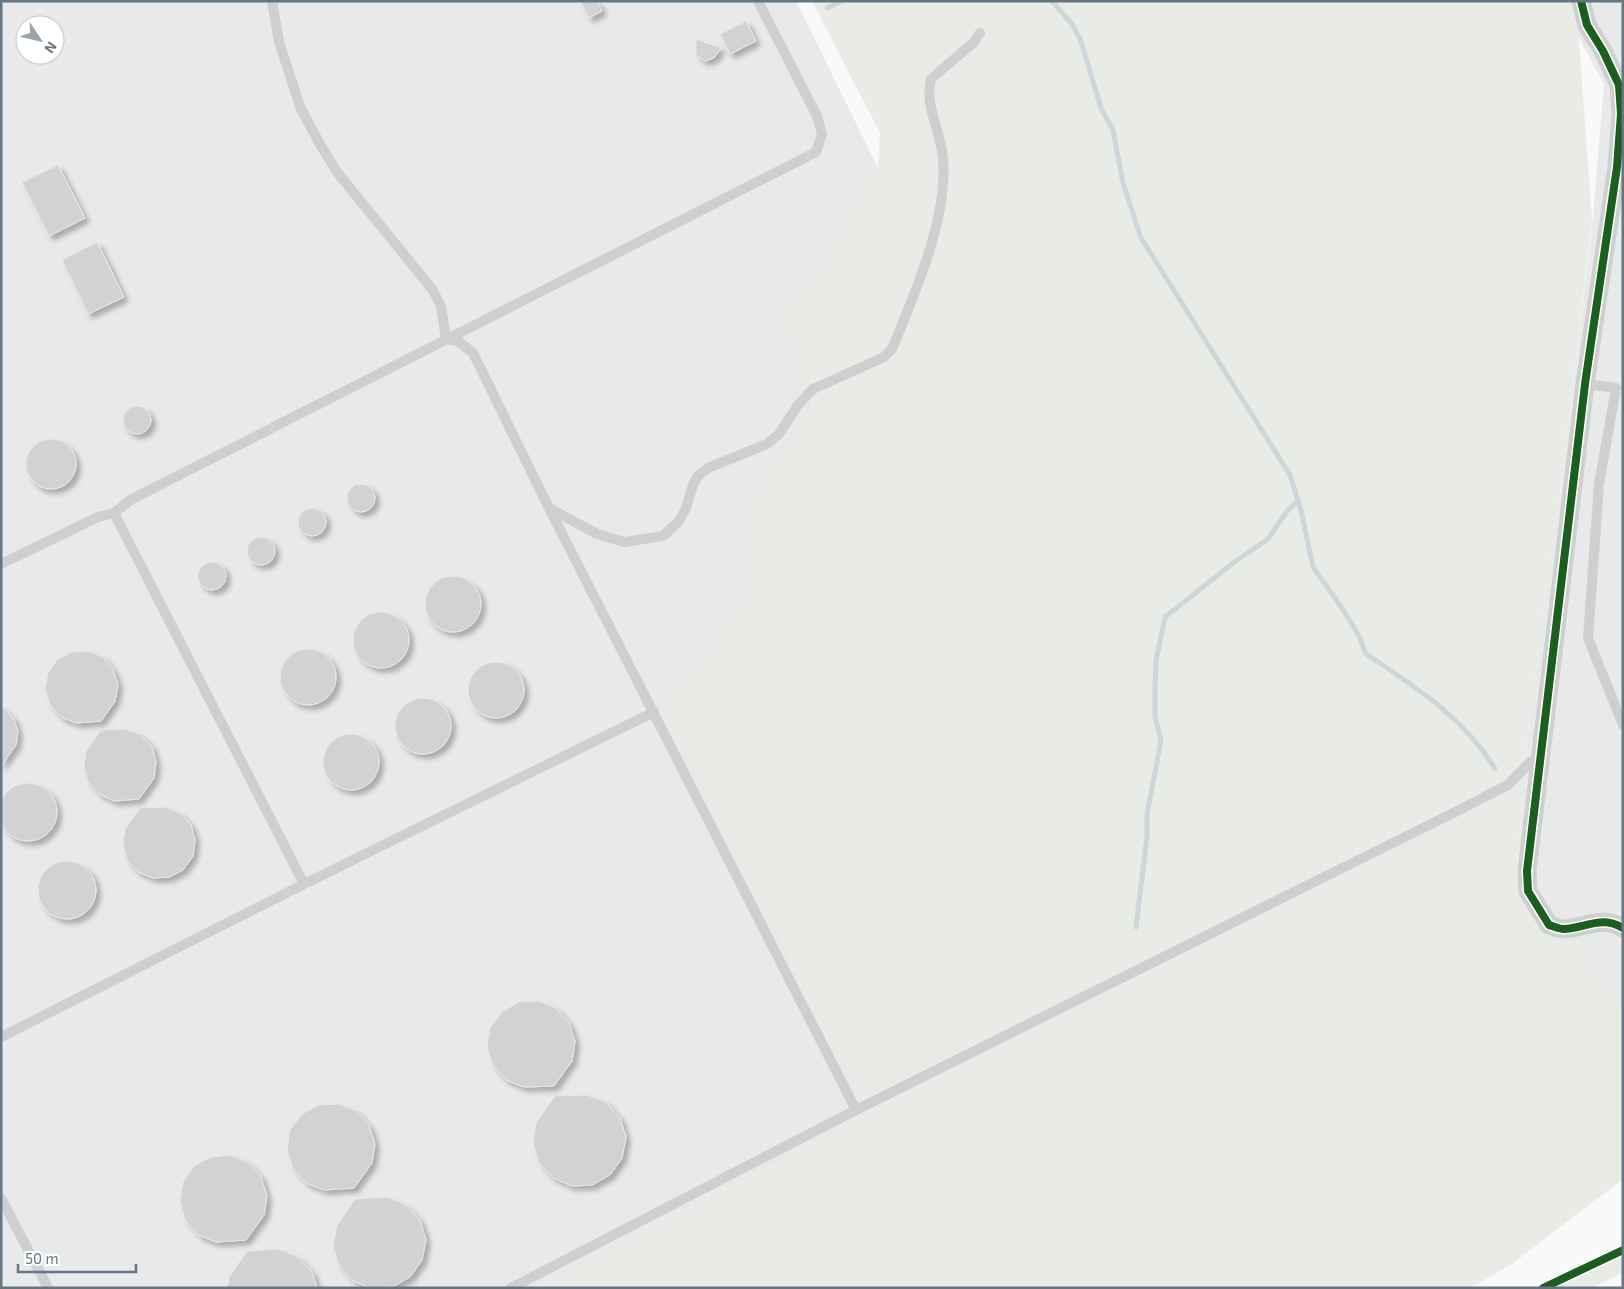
<svg xmlns="http://www.w3.org/2000/svg" width="1624" height="1289" font-family="'Exo 2',sans-serif">
  <style>
    .built { fill: #e8e9e9; fill-rule: evenodd }
    .green { fill: #e8ebe6 }
    .lines { fill: none; stroke-linecap: round; stroke-linejoin: round }
    .stream { stroke: #ced6d9; stroke-width: 5 }
    .building { fill: #d0d2d3; stroke: #e8e8e8; filter: url(#shadow) }
    .service { stroke: #cecfd0; stroke-width: 10 }
    .minor { stroke: #cecfd0; stroke-width: 19 }
    .cycleway-casing { stroke: #fff; stroke-width: 11 }
    .cycleway { stroke: #1b5e20; stroke-width: 8 }
  </style>
  <defs>
    <filter id="shadow"><feDropShadow dx="4.5" dy="4.5" stdDeviation="2.5" flood-color="#0004"/></filter>
  </defs>
  <rect width="100%" height="100%" fill="#f9f9f9"/>
  <!-- built -->
  <path class="built" d="M1,1H796L878,168L834,252L782,315L814,410L756,493L755,594L665,707L870,1113L541,1288H1ZM25,25H55V55H25Z
    M1559,1H1623V1074L1517,865L1529,719L1561,488L1593,216L1604,84Z"/>
  <!-- green -->
  <path class="green" d="M812,1H1576L1592,219L1561,488L1529,719L1517,865L1623,1013V1179L1512,1264L1470,1288H541L870,1113L665,707L755,594L756,493L814,410L782,315L834,252L878,168L880,133Z
    M1623,1254V1273L1591,1288H1551Z"/>
  <g class="lines">
    <!-- stream -->
    <path class="stream" d="M1052,1L1072,24L1081,41L1101,108L1113,130L1123,183L1141,238L1290,475L1301,510L1313,567L1344,611L1359,636L1366,654C1414,686 1465,718 1495,769
      M827,8L842,1
      M1136,927L1147,837V814L1161,741L1155,716V687L1156,661L1165,617L1233,563L1268,539L1287,511L1298,501"/>
  </g>
  <!-- building -->
  <path class="building" d="M580,1H597L602,11L589,18Z
    M746,21L756,41L730,54L720,34Z
    M696,39L721,48L714,58L705,61L696,55Z
    M58,165L85,218L49,236L22,182Z
    M97,242L124,297L88,314L62,260Z
    M123 420a14 14 0 1 1 28 0a14 14 0 1 1-28 0Z
    M26 464a25 25 0 1 1 50 0a25 25 0 1 1-50 0Z
    M347 498a14 14 0 1 1 28 0a14 14 0 1 1-28 0Z
    M298 522a14 14 0 1 1 28 0a14 14 0 1 1-28 0Z
    M247 551a14 14 0 1 1 28 0a14 14 0 1 1-28 0Z
    M198 576a14 14 0 1 1 28 0a14 14 0 1 1-28 0Z
    M425 604a28 28 0 1 1 56 0a28 28 0 1 1-56 0Z
    M353 640a28 28 0 1 1 56 0a28 28 0 1 1-56 0Z
    M280 677a28 28 0 1 1 56 0a28 28 0 1 1-56 0Z
    M88,651L103,657L113,669L118,685L115,701L101,721L76,723L61,717L50,705L45,689L48,673L57,660L72,652Z
    M468 690a28 28 0 1 1 56 0a28 28 0 1 1-56 0Z
    M395 726a28 28 0 1 1 56 0a28 28 0 1 1-56 0Z
    M1,705L14,719L18,732L16,745L1,766Z
    M126,729L141,735L152,747L156,762L154,778L139,799L114,801L99,794L88,782L84,767L86,751L101,730Z
    M323 762a28 28 0 1 1 56 0a28 28 0 1 1-56 0Z
    M-1 812a29 29 0 1 1 58 0a29 29 0 1 1-58 0Z
    M165,807L180,813L191,825L195,840L193,856L183,870L169,877L153,878L138,872L127,860L123,845L125,829L140,808Z
    M38 890a29 29 0 1 1 58 0a29 29 0 1 1-58 0Z
    M538,1001L556,1008L569,1023L575,1041L572,1061L554,1086L524,1087L506,1080L493,1066L487,1047L490,1028L502,1012L519,1002Z
    M587,1095L606,1102L620,1118L626,1137L622,1158L610,1175L592,1185L572,1186L553,1178L539,1163L533,1143L536,1123L555,1096Z
    M338,1104L356,1111L369,1125L375,1144L372,1163L354,1188L324,1190L306,1183L293,1168L287,1150L290,1130L302,1114L319,1105Z
    M230,1155L249,1163L261,1177L267,1196L264,1215L246,1240L216,1242L198,1235L185,1220L180,1201L183,1182L194,1166L211,1157Z
    M387,1197L406,1205L420,1220L426,1240L422,1260L410,1277L392,1287L370,1288L353,1281L339,1265L333,1246L337,1225L355,1199Z
    M279,1249L298,1257L312,1272L317,1288H227L229,1277L247,1251Z"/>
  <g class="lines">
    <!-- service -->
    <path class="service" d="M272,1L279,42L301,109L321,146L337,172L432,289L441,306L446,339L458,341L473,353L549,508L856,1110
      M1585,384L1616,388L1599,484L1588,638L1623,725
      M549,508L597,534L624,542L663,536L679,521L686,508L693,485L698,476L708,468L767,444L779,434L798,405L813,389L884,357L892,349C915,293 948,219 943,158C941,131 924,106 931,79L974,42L980,33
      M114,513L304,884
      M1,564L98,517L114,513L132,499L816,152L822,134L817,116L758,1
      M1,1037L304,884L654,712
      M1,1198L48,1288
      M511,1288L856,1110L1455,812L1508,785L1530,762L1541,759"/>
    <!-- minor -->
    <path class="minor" d="M1581,1L1587,25L1603,51L1619,85L1621,114L1617,167L1585,384L1527,871L1528,891L1549,925C1553,926 1559,929 1564,929C1585,928 1602,915 1623,928"/>
    <!-- cycleway casing -->
    <g class="cycleway-casing">
      <path id="cycleway" d="M1581,1L1587,25L1603,51L1619,85L1621,114L1617,167L1585,384L1527,871L1528,891L1549,925C1553,926 1559,929 1564,929C1585,928 1602,915 1623,928
        M1543,1288L1623,1250"/>
    </g>
    <!-- cycleway -->
    <use href="#cycleway" class="cycleway"/>
  </g>
  <!-- border -->
  <rect width="1624" height="1289" fill="none" stroke="#657683" stroke-width="5"/>
  <!-- north arrow -->
  <g transform="translate(40 40) rotate(125)"><circle r="24" fill="#ffffff" stroke="#c1c8cd"/>
  <path d="M0-4L9 19L0 12L-9 19Z" fill="#99a4ac"/>
  <text y="-8" font-size="14" font-weight="bold" text-anchor="middle" fill="#657683">N</text>
  </g>
  <!-- scale -->
  <path d="M18 1264v8h118v-8" fill="none" stroke="#657683" stroke-width="2.5"/>
  <text x="25" y="1264" font-size="15" fill="#657683" stroke="#ffffff" stroke-width="4" paint-order="stroke">50 m</text>
</svg>
